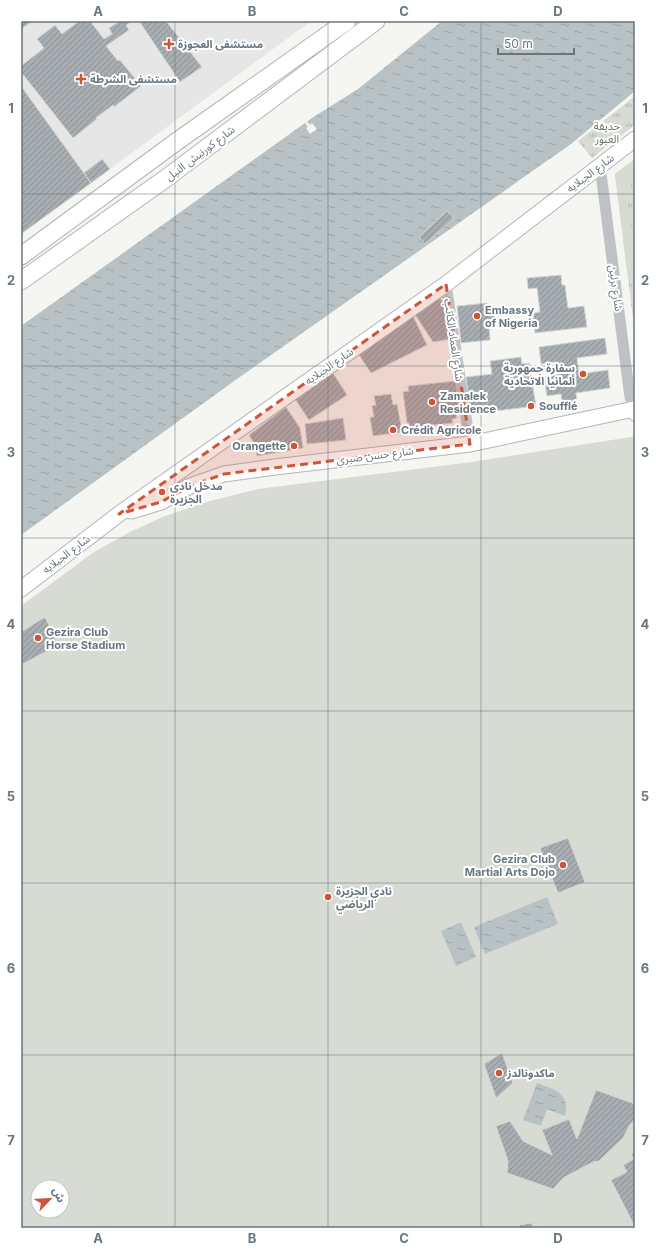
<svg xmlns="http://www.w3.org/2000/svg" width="656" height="1249" font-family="Inter,'Noto Sans Arabic',sans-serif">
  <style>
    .built { fill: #e5e6e5 }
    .grass { fill: url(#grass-tufts) }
    .garden { fill: #d7dbd3; fill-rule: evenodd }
    .water { fill: url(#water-ripples) }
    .pier { fill: #f5f5f2 }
    .building { fill: url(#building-hatch); stroke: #d6d6d4 }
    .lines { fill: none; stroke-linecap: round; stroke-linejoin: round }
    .secondary-casing { stroke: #b1b6b9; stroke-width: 17 }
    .primary-casing { stroke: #b2b6b9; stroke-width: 19 }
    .street { stroke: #bfc2c5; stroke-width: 11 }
    .secondary { stroke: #fff; stroke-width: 15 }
    .primary { stroke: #fff; stroke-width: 17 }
    .marked { fill: #cc563a; fill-opacity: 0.2; stroke: #cc563a; stroke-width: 3; stroke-dasharray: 8 5; stroke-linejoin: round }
    .grid { fill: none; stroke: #68767f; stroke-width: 1; stroke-opacity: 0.55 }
    .poi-dot { fill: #cc563a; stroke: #fff; stroke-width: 1.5 }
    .labels { text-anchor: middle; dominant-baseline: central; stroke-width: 4; stroke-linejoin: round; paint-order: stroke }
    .poi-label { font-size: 11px; font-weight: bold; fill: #68767f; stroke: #fff; text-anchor: start }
    .park-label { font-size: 11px; fill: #6a7766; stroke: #fff }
    .street-label { font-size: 11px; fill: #68767f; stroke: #fff }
    .neatline { fill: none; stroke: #68767f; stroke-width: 1.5 }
    .grid-label { font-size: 13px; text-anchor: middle; font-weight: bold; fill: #68767f }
  </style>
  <defs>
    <pattern id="grass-tufts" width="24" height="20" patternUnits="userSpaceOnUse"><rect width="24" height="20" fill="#d7dbd3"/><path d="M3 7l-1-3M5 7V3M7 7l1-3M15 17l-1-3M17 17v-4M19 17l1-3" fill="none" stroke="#b2b6b0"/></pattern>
    <pattern id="water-ripples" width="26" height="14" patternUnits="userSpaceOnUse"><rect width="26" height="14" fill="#b8c2c5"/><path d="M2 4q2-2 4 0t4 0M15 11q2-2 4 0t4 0" fill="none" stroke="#99a2a5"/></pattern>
    <pattern id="building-hatch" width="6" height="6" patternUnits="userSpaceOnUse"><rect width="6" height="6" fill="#a7adb1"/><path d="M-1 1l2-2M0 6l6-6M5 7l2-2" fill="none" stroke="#8c9195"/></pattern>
  </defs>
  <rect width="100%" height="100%" fill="#f5f5f2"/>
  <!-- built -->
  <path class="built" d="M21,21H311L91,183L21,86Z"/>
  <!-- grass -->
  <path class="grass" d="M635,96V125L592,158L578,141Z
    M635,159V335L615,174Z"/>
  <!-- garden -->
  <path class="garden" d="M635,159V176L629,190L628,206L630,220L635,238V264L627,270L615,174Z
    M631,437H635V1228H21V606L94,552L130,532L165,516L210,501L258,489L472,462ZM38,1187H62V1211H38Z"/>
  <!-- water -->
  <path class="water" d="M442,21H635V91L571,144L237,379L21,535V326L312,118L358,89Z
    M547,897L558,924L485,954L474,927Z
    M461,922L476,957L456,966L441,931Z
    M537,1083C555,1090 570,1092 565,1116L547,1109L541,1126L523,1120Z"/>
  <!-- pier -->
  <path class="pier" d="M307,121L310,125L312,123L317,129L310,134L306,128L308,127L305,123Z"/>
  <!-- building -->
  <path class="building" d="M21,21H33L21,29Z
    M79,21H90L104,39L112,34L109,28L120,21H132L126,25L129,30L106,46L118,61L120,60L141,86L114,107L113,105L96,118L97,119L73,138L21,72V66L44,48L37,39L55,25L62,34Z
    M139,21H166L202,67L180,82Z
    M21,86L91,183L21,234Z
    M102,159L110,169L91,183L84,173Z
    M447,211L454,218L425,244L419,237Z
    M561,275L562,285H565L568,308L584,306L587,327L535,333L533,313L540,312L537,288L528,289L527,278Z
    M439,296L448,310L452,339L433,342L414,313Z
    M487,303V309L494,308L495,324H489L490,340L461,343L457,306Z
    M411,312L427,345L371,373L355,349Z
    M605,338L607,354L577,358L579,374L608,370L610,388L576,393L578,409L563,411L561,394L547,396L544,377L558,375L557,362L541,364L539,347Z
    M521,357L522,364L529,363L536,406L471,414L466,377L492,374L490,361Z
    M333,373L347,395L309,420L295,399Z
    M456,381L460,412L456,413L457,418L452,419L453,423L410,428L409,423H407L403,392L409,391L408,386Z
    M391,394L393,405L397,404L402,432L373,436L370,417H374L372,406L376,405L374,396Z
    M286,407L300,428L303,448L257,456L255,445L249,435Z
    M343,418L346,440L307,444L305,424Z
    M45,617L58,645L21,665V632Z
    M568,838L585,882L558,893L540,848Z
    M502,1053L513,1083L496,1098L484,1064Z
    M596,1090L635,1104V1119L629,1126L623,1138L599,1161L593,1162L563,1178L553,1189L507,1173L508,1161L496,1126L510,1121L523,1141L552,1155L542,1130L569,1119L577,1139Z
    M635,1152V1227L611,1180L627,1172L623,1165L634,1159L631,1154Z
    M532,1223L533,1228H519V1225Z"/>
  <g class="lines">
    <!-- secondary casing -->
    <g class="secondary-casing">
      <path id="secondary" d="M131,511L161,502L190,486L224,474L275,467L470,444L634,409L635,413
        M21,589L119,514L446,284L635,139"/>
    </g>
    <!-- primary casing -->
    <g class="primary-casing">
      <path id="primary" d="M21,256L176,142L347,21
        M21,281L165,179L376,21"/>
    </g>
    <!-- street -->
    <path class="street" d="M600,166L630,397L634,409H635
      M446,284L470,444"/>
    <!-- secondary -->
    <use href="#secondary" class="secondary"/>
    <!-- primary -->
    <use href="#primary" class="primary"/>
  </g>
  <!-- marked area -->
  <path class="marked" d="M446,284L470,444L224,474L190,486L161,502L119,514Z"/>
  <!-- grid -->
  <path class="grid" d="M175,21V1228M328,21V1228M481,21V1228M21,194H635M21,366H635M21,538H635M21,711H635M21,883H635M21,1055H635"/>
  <!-- markers -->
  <g class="poi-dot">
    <path d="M167 38h4v4h4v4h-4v4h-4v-4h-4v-4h4z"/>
    <path d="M79 73h4v4h4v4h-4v4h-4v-4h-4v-4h4z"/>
    <circle cx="477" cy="316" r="4"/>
    <circle cx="583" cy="374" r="4"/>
    <circle cx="432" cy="402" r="4"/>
    <circle cx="531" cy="406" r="4"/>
    <circle cx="393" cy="430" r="4"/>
    <circle cx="294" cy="446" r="4"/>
    <circle cx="162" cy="492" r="4"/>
    <circle cx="38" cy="638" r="4"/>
    <circle cx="563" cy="865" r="4"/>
    <circle cx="328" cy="897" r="4"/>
    <circle cx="499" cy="1073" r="4"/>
  </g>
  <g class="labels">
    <!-- poi labels -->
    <g class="poi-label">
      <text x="178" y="44">مستشفى العجوزة</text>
      <text x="90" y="79">مستشفى الشرطة</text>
      <text x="485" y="310">Embassy<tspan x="485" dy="13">of Nigeria</tspan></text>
      <text x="575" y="368" text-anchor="end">سفارة جمهورية<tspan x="575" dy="13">ألمانيا الاتحادية</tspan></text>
      <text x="440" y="396">Zamalek<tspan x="440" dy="13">Residence</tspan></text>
      <text x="539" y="406">Soufflé</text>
      <text x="401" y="430">Crédit Agricole</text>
      <text x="286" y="446" text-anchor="end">Orangette</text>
      <text x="170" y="486">مدخل نادى<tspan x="170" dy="13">الجزيرة</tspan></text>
      <text x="46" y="632">Gezira Club<tspan x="46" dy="13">Horse Stadium</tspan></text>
      <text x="555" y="859" text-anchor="end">Gezira Club<tspan x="555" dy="13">Martial Arts Dojo</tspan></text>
      <text x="336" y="891">نادي الجزيرة<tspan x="336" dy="13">الرياضي</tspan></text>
      <text x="507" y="1073">ماكدونالدز</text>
    </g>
    <!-- park labels -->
    <g class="park-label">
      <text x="607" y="126">حديقة<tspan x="607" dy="13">العبور</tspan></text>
    </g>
    <!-- street labels -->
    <g class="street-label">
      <text transform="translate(200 153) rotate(-37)">شارع كورنيش النيل</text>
      <text transform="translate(590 173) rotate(-37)">شارع الجبلايه</text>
      <text transform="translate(616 288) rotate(82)">شارع برلين</text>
      <text transform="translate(454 340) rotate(82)">شارع العماد الكاتب</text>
      <text transform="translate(329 366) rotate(-35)">شارع الجبلايه</text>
      <text transform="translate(375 455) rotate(-7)">شارع حسن صبري</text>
      <text transform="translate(66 554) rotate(-37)">شارع الجبلايه</text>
    </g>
  </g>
  <!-- border -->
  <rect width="656" height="1249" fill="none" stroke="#ffffff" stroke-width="44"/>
  <!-- north arrow -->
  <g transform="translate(50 1199) rotate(65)"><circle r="19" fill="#ffffff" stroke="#c3c8cc"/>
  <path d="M0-3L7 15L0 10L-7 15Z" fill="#cc563a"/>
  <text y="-6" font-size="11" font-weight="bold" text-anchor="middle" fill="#68767f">ش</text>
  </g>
  <!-- scale -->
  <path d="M498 48v6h76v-6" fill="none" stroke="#68767f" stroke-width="2"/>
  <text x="504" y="48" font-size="12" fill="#68767f" stroke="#ffffff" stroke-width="3" paint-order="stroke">50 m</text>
  <rect x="22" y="22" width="612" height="1205" class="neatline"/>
  <g class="grid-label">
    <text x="98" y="16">A</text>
    <text x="252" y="16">B</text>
    <text x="404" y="16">C</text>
    <text x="558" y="16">D</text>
    <text x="11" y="113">1</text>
    <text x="645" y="113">1</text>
    <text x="11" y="285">2</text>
    <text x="645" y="285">2</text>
    <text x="11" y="457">3</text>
    <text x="645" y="457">3</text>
    <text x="11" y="629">4</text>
    <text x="645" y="629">4</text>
    <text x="11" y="801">5</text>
    <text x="645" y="801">5</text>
    <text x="11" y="973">6</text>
    <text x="645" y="973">6</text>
    <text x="11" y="1145">7</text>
    <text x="645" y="1145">7</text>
    <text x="98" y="1243">A</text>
    <text x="252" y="1243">B</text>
    <text x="404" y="1243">C</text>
    <text x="558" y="1243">D</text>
  </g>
</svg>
